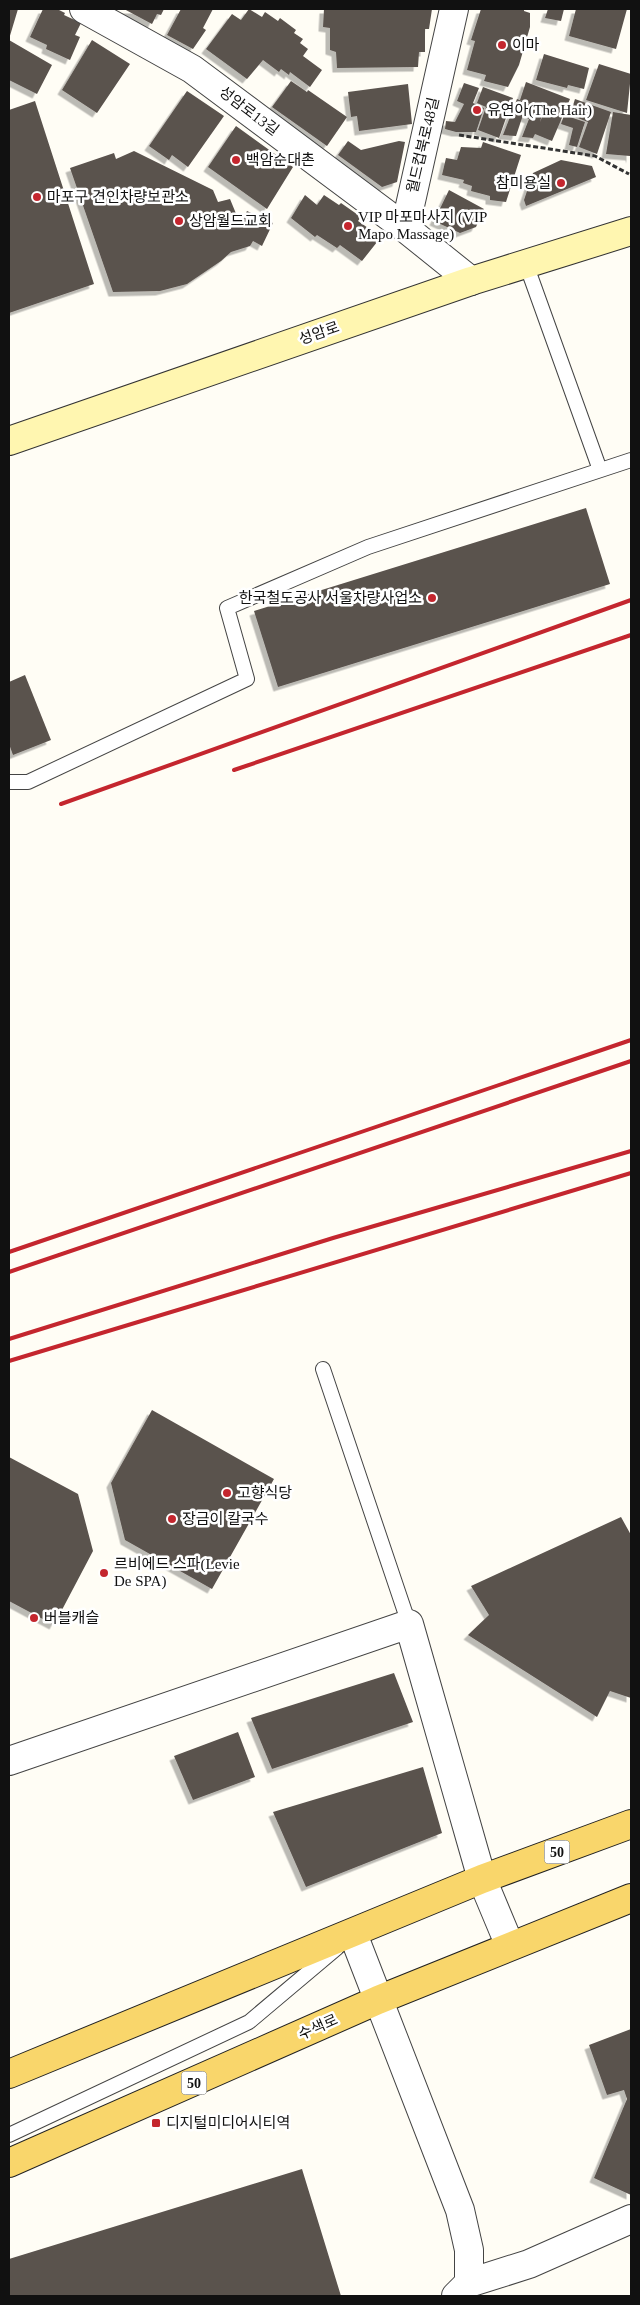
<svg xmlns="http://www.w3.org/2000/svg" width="640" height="2305" font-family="'Times New Roman','Noto Sans KR',serif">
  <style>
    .building { fill: #5a524d; filter: url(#shadow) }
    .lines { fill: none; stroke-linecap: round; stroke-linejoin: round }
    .lane-casing { stroke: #444; stroke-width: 16 }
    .street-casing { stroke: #444; stroke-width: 30 }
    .secondary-casing { stroke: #333; stroke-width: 30 }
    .primary-casing { stroke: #222; stroke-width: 30 }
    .path { stroke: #333; stroke-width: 3; stroke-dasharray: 5 2.5; stroke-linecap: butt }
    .lane { stroke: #fff; stroke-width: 14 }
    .street { stroke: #fff; stroke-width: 28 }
    .secondary { stroke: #fff6b0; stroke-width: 28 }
    .primary { stroke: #f9d66b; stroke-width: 28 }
    .rail { stroke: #c4262e; stroke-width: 4 }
    .poi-dot { fill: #c4262e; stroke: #fff; stroke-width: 2 }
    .labels { text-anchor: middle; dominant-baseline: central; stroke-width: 5; stroke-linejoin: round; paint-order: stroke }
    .shield { fill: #fff; stroke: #585858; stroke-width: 1 }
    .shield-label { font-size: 14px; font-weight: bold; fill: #111 }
    .poi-label { font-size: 15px; fill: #111; stroke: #fff; text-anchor: start }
    .street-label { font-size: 15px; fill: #111; stroke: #fff }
  </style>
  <defs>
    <filter id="shadow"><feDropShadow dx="-4.5" dy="4.5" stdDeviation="0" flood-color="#0004"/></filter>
  </defs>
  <rect width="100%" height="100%" fill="#fffdf5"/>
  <!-- building -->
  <path class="building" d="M9,9H18L9,39Z
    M43,9H57L65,13L64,15L81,23L75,35L80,37L70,60L46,49L47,45L30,37Z
    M124,9H164L161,15L157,14L152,24Z
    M181,9H213L203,28L206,30L193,49L167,35Z
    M249,9L262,17L265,12L278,21L280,18L296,30L294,33L303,39L300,43L308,49L303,56L322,70L310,87L290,72L289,75L281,69L279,72L263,60L247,79L206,49L232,14L241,20Z
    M324,9H432L429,29H425V52H419L418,67L337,68L336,52L330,50V28L323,27Z
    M481,9H524V11L530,13V27L519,65L508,87L484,81L486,75L467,70L475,41L471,40Z
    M548,9H564L561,21L545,18Z
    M576,9H627L616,49L569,36Z
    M9,40L52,65L37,94L9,80Z
    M92,40L130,64L97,113L62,90Z
    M544,54L589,68L584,89L568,85L567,88L536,80Z
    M599,64L631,74L627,113L586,100Z
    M291,81L307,92L308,90L347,117L327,146L272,107Z
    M526,82L570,99L552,141L535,134L533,138L522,137L529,119L523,116L528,104L543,111L540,122L545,110L520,100Z
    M464,83L479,88L473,103L484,108L476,132H456L445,129L446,121L455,122L464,104L457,101Z
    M408,84L412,124L359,131L357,116L351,117L348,92Z
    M483,87L513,98L499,138L478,130L486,107L477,103Z
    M187,91L224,116L188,167L172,155L169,160L149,146Z
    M517,99L527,103L516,136L503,135Z
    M575,99L611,112L597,154L579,147L588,122L570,115Z
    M35,101L94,284L9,313V110Z
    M613,112L631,115V159L630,156L606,154Z
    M564,115L585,122L577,147L569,145L573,128L561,124Z
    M236,126L293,167L267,209L208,167Z
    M348,141L361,150L399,141L405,142L397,182L382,187L338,155Z
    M483,142L521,155L506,202L490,200V196L471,191L472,186L463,183L464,180L442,175L446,158L457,160L461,147L481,148Z
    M134,151L213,190L218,202L230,199L237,216L243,219L247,211L273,223L262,246L253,241L250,246L231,252L221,261L187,284L160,291L113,292L70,168L114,153L116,159Z
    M561,160L592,166L596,177L526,206L524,200L533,173Z
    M449,190L484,209L476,227L460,233L434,221Z
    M305,195L317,205L324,195L339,205L341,203L361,217L358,221L381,237L362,261L340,245L337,248L317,235L315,237L291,218Z
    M586,508L610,584L278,687L254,611Z
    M25,675L51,740L13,755L9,744V682Z
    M152,1410L274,1479L212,1589L125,1540L111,1483Z
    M9,1457L78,1494L93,1551L54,1625L9,1601Z
    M621,1517L631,1535V1698L610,1691L597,1717L468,1635L489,1615L471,1586Z
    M394,1673L413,1722L272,1769L251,1718Z
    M238,1732L255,1777L193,1800L174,1756Z
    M423,1767L442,1833L306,1887L273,1812Z
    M631,2029V2195L594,2178L627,2099L624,2090L607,2095L589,2045Z
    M302,2169L341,2296H9V2259Z"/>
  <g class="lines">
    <!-- lane casing -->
    <g class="lane-casing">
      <path id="lane" d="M526,264L600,470
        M9,782H28L247,679L227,608L368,547L631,460
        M323,1369L409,1624
        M9,2135L249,2022L337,1948"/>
    </g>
    <!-- street casing -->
    <g class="street-casing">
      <path id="street" d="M84,9L192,69L405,228
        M454,9L405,228L471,281
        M9,1761L409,1624L482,1879L510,1946
        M353,1934L460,2210L469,2250V2283L456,2296
        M469,2283L529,2264L631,2219"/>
    </g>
    <!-- secondary casing -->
    <g class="secondary-casing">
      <path id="secondary" d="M9,441L471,281L631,231"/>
    </g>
    <!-- primary casing -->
    <g class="primary-casing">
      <path id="primary" d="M9,2074L482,1879L631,1824
        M9,2163L378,2000L631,1898"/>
    </g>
    <!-- path -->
    <path class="path" d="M459,135L595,156L629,174"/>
    <!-- lane -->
    <use href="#lane" class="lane"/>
    <!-- street -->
    <use href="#street" class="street"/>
    <!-- secondary -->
    <use href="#secondary" class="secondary"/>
    <!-- primary -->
    <use href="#primary" class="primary"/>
    <!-- rail -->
    <path class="rail" d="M234,770L631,635
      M61,804L631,600
      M9,1252L631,1040
      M9,1272L631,1061
      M9,1339L333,1238L631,1151
      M9,1361L631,1173"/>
  </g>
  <!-- markers -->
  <g class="poi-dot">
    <circle cx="502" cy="45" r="5"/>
    <circle cx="477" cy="110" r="5"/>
    <circle cx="236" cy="160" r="5"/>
    <circle cx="561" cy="183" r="5"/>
    <circle cx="37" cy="197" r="5"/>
    <circle cx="179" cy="221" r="5"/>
    <circle cx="348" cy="226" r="5"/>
    <circle cx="432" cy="598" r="5"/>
    <circle cx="227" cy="1493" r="5"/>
    <circle cx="172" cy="1519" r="5"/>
    <circle cx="104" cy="1573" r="5"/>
    <circle cx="34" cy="1618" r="5"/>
    <rect x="151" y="2118" width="10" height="10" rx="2.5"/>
  </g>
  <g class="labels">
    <!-- shield labels -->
    <g class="shield">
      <rect x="544.5" y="1840.5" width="25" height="23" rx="4"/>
      <rect x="181.5" y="2071.5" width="25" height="23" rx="4"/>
    </g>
    <g class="shield-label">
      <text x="557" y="1852">50</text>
      <text x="194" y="2083">50</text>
    </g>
    <!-- poi labels -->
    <g class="poi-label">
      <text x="512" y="45">이마</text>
      <text x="487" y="110">유연아(The Hair)</text>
      <text x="246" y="160">백암순대촌</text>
      <text x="551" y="183" text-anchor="end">참미용실</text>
      <text x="47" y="197">마포구 견인차량보관소</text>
      <text x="358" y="217">VIP 마포마사지 (VIP<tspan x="358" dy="17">Mapo Massage)</tspan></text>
      <text x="189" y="221">상암월드교회</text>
      <text x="422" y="598" text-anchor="end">한국철도공사 서울차량사업소</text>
      <text x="237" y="1493">고향식당</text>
      <text x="182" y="1519">장금이 칼국수</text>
      <text x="114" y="1564">르비에드 스파(Levie<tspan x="114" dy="17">De SPA)</tspan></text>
      <text x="44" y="1618">버블캐슬</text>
      <text x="166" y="2123">디지털미디어시티역</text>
    </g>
    <!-- street labels -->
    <g class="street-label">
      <text transform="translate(249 111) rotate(37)">성암로13길</text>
      <text transform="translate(423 145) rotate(-77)">월드컵북로48길</text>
      <text transform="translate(319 333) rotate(-19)">성암로</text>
      <text transform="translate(318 2027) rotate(-24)">수색로</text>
    </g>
  </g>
  <!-- border -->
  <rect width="640" height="2305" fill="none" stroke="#111111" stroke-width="20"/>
</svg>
